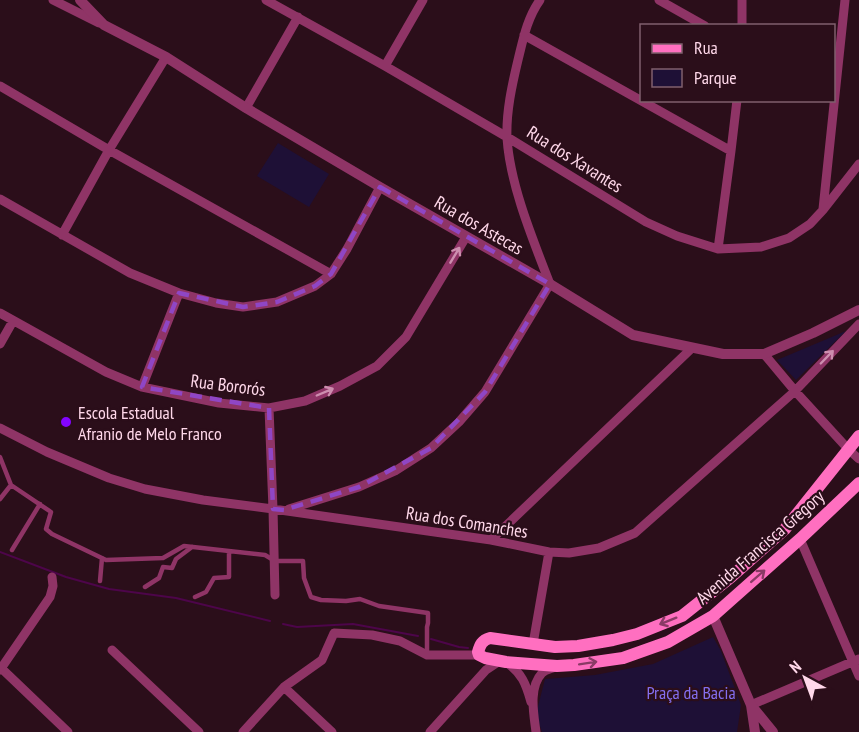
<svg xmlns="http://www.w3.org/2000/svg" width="859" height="732" font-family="'PT Sans Narrow',sans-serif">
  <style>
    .green { fill: #1e1036 }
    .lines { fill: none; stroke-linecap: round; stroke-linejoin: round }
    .stream { stroke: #4d054a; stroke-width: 2 }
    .service { stroke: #8f3466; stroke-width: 4.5 }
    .minor { stroke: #8f3466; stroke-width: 9 }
    .tertiary { stroke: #8f3466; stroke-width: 10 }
    .secondary { stroke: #ff6fc0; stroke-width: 12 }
    .oneway { stroke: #cd8eaf }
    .oneway2 { stroke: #8a3a65 }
    .marked { fill: none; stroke: #8f46c5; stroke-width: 4.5; stroke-dasharray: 12 8; stroke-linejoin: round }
    .poi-dot { fill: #8304ff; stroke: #2b0e1a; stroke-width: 2 }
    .labels { text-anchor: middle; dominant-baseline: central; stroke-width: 4.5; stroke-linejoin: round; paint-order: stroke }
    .street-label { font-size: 18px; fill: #ffd8ea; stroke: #2b0e1a }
    .poi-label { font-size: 18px; fill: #ffd8ea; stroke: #2b0e1a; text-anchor: start }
    .park-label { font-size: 18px; fill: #846ff0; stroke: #2b0e1a }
  </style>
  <rect width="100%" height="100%" fill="#2b0e1a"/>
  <!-- green -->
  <path class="green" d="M278,143L329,174L309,207L257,176Z
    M846,331L796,380L777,360Z
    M713,637L721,651L741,705L737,732H542L536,714L545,679L595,675L653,664Z"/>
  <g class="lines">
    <!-- stream -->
    <path class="stream" d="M0,552L66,577L109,589L176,598L270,621
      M283,624L297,627L353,624L418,636
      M431,639L459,647L468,648"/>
    <!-- service -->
    <path class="service" d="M0,457L11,485L51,512L46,529L52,534L106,560L163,558L184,546L265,555L275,561H303L304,578L311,597L321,600L346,601L360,599L379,606L428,613V623L427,627V654
      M0,499L11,485
      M12,550L40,504
      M100,581L102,558
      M145,587L159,578L163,567L172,568L176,559L192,547
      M195,597L206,592L214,578L229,577V551"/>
    <!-- minor -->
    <path class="minor" d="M53,0L99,23
      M266,0L385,66L507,137L646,222L677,236L718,249L761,247L789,238L810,224L823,210L859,164
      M659,0L705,26
      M742,0V26
      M524,35L731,151
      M385,66L423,0
      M0,86L109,150L331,274
      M246,108L298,17
      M0,199L130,273L179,293L216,303L243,307L277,302L315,286L331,274L347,249L380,187
      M823,209L845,0
      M62,235L109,150L166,57
      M718,249L731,151L737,100
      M0,313L106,372L142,387L219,403L269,408L305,401L340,386L377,366L406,337L466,237
      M0,344L13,321
      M764,354L795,391L849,450L859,459
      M142,387L179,293
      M269,408L273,509L275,595
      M0,428L47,452L109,478L145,489L203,500L273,509L491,540L549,552L569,553L599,548L635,533L795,391L859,324
      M289,509L359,487L395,471L431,448L459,422L485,392L550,284C533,240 510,185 507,138C506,112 512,85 518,60C523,40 527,18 540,0
      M800,539L859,676
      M491,540L692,348
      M533,644L549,552
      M112,650L199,732
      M506,662C522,673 526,684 531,702
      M0,667L68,732
      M0,670L50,597L53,586L52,577
      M284,687L332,732
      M751,705L859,659
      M243,732L284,687L322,660L334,633L372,635L400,641L427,655H479
      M430,732L486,670L501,660
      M536,732C534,715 528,688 542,673C545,670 550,669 555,667"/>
    <!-- tertiary -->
    <path class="tertiary" d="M80,0L104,25L166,57L246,108L380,187L550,284L633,335L723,354H764L813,333L859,310
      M713,616L751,705L773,732
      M751,705L755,732"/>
    <!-- secondary -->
    <path class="secondary" d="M859,436L785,529L731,577L682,616L637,634L613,640L578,646L555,647L490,638C482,640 480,645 478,652L479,655L485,658L506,662L557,666L574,665L623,658L668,642L713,616L800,539L859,483"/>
  </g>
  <!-- one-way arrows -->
  <defs><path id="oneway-shaft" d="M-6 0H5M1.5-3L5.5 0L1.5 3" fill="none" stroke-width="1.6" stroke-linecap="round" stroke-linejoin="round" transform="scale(1.5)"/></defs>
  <g class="oneway">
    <use href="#oneway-shaft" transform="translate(455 255) rotate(-59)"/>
    <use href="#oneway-shaft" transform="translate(827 357) rotate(-46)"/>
    <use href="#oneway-shaft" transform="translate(325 392) rotate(-23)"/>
  </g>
  <g class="oneway2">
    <use href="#oneway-shaft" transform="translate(758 576) rotate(-41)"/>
    <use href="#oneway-shaft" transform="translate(668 621) rotate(158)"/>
    <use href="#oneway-shaft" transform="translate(588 663) rotate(-9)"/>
  </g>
  <!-- marked area -->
  <path class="marked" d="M380,187L550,284L485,392L431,448L359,487L284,510L273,509L269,408L142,387L179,293L243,307L277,302L315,286L331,274Z"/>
  <!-- markers -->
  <circle class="poi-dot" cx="66" cy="422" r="6"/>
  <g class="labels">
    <!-- street labels -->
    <g class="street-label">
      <text transform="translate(575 159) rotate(32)">Rua dos Xavantes</text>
      <text transform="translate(479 225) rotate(30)">Rua dos Astecas</text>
      <text transform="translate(228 385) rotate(7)">Rua Bororós</text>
      <text transform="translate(467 522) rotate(9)">Rua dos Comanches</text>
      <text transform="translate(760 547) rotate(-41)">Avenida Francisca Gregory</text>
    </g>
    <!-- poi labels -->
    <g class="poi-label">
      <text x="78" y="412">Escola Estadual<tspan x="78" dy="21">Afranio de Melo Franco</tspan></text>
    </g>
    <!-- park labels -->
    <g class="park-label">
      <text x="691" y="692">Praça da Bacia</text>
    </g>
  </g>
  <!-- legend -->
  <rect x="640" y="24" width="195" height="78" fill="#2b0e1a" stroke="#805f6d" stroke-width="1.5"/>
  <rect x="652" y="44" width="30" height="9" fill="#ff6fc0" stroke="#805f6d" stroke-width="1.5"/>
  <text x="694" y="54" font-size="18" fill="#ffd8ea">Rua</text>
  <rect x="652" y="69" width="30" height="18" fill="#1e1036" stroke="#805f6d" stroke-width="1.5"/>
  <text x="694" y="84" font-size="18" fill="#ffd8ea">Parque</text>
  <!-- north arrow -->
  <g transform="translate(805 678) rotate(319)" stroke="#2b0e1a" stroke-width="4.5" paint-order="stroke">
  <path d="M0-4.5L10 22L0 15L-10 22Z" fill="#ffd8ea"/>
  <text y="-9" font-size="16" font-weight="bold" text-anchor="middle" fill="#ffd8ea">N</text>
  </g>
</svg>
